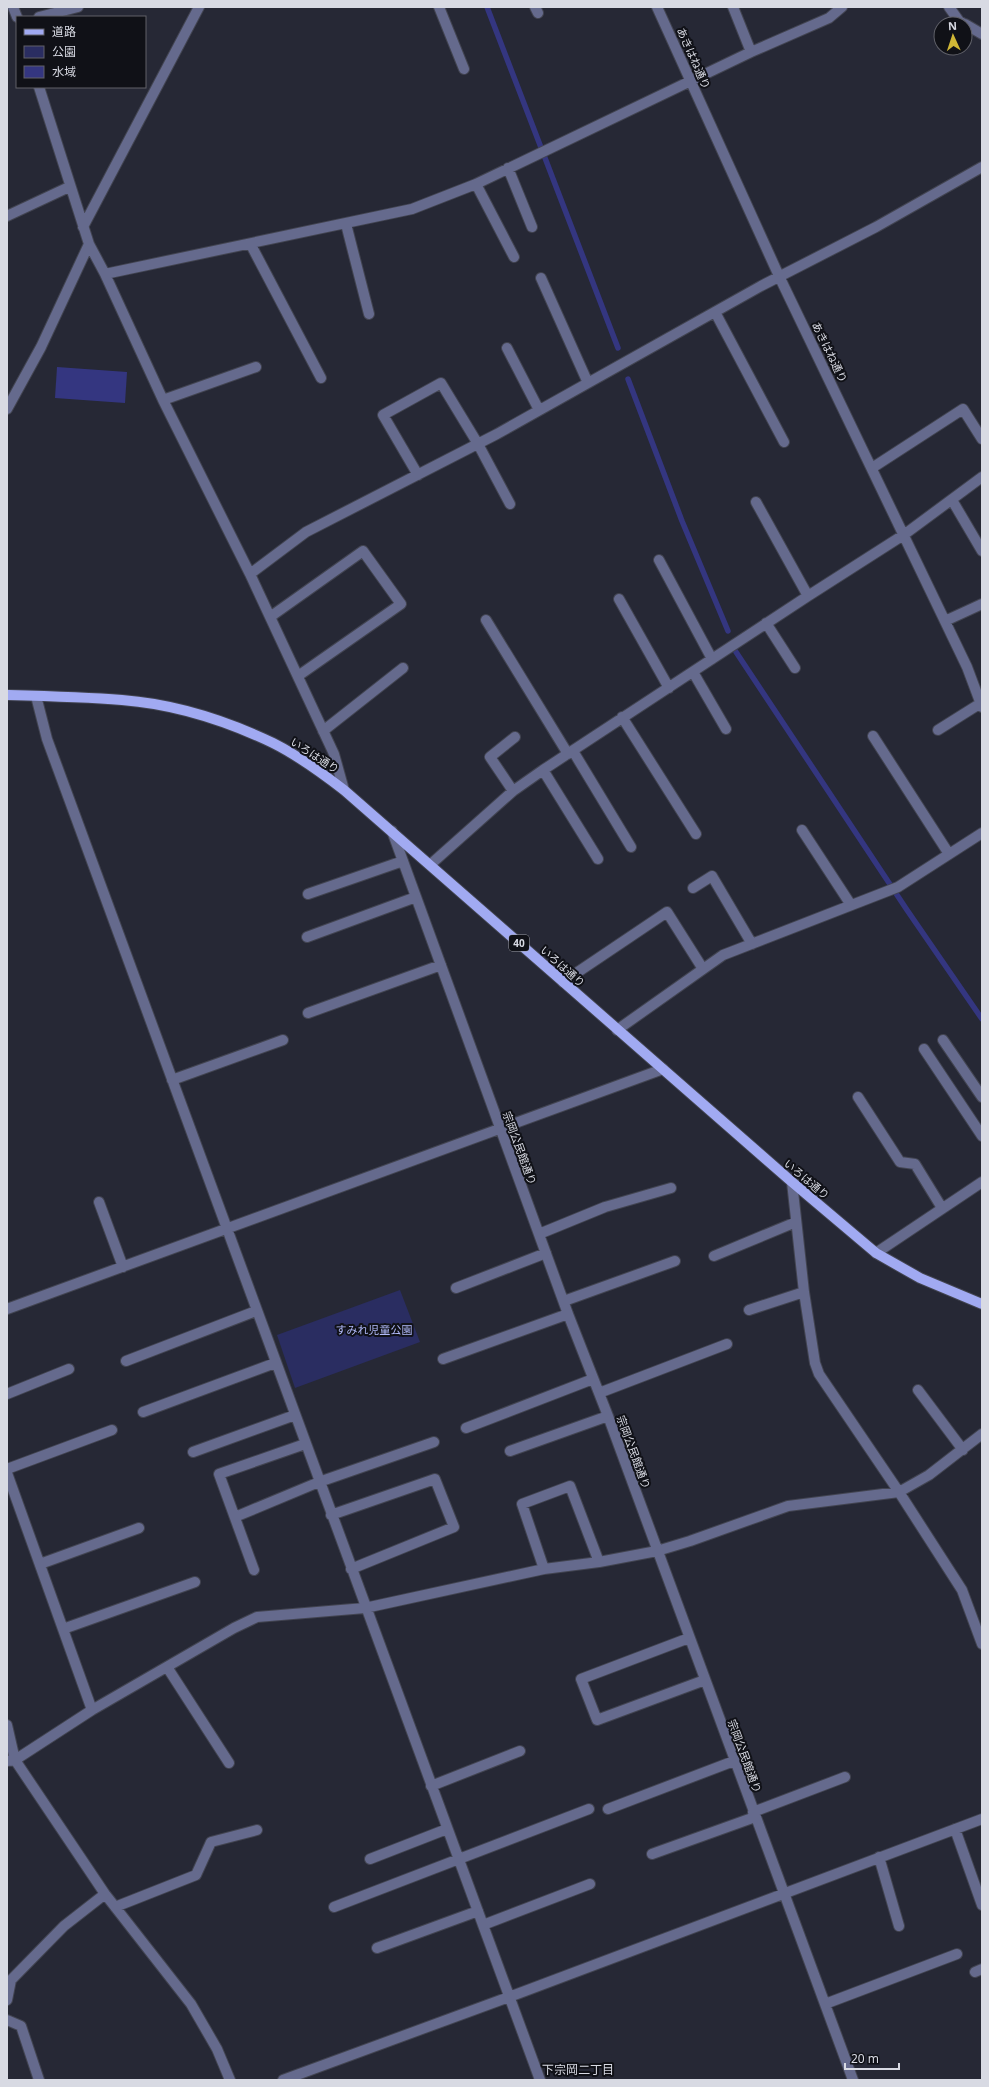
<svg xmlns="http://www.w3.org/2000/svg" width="989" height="2087" font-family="'Noto Sans','Noto Sans JP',sans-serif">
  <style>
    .green { fill: #2a2d61 }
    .water { fill: #343680 }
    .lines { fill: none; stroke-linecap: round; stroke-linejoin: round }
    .stream { stroke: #343680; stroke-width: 5.5 }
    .minor-casing { stroke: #424451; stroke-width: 12 }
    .major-casing { stroke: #424451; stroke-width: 12 }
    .minor { stroke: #656a8d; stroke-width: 10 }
    .major { stroke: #a1aaf2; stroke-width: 10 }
    .labels { text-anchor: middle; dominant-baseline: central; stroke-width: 4; stroke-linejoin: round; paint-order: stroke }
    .shield { fill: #101117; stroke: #9c9ea6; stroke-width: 1 }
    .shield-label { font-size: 10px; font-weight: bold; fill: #d8dae3 }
    .street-label { font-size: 11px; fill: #d8dae3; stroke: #101117 }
    .park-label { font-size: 11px; fill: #b1bafa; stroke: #101117 }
    .neighbourhood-label { font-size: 12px; fill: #d8dae3; stroke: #101117 }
  </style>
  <rect width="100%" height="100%" fill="#262835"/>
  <!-- green -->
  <path class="green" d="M400,1290L420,1342L295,1388L277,1335Z"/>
  <!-- water -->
  <path class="water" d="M57,367L127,372L125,403L55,398Z"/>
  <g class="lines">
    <!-- stream -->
    <path class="stream" d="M487,7L618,348
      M628,379L682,521L728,631
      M736,652L907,910L982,1019"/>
    <!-- minor casing -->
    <g class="minor-casing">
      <path id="minor" d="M13,7L17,17
        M439,7L464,69
        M535,7L538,13
        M657,7L779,276L967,667L982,707
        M733,7L751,52
        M949,7L959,21L964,24
        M39,17L78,7
        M965,24L982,34
        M39,87L89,244L105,274L163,400L250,574L334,754L344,790
        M508,168L532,227
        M476,184L514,257
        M7,216L69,187
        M346,224L369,314
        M83,227L199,7
        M251,245L321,378
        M105,274L412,209L476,184L751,52L829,18L842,7
        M541,278L588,383
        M715,312L784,442
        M507,348L539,410
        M163,400L256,367
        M7,409L41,347L89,244
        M872,468L963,409L982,439
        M418,475L383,415L441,383L478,444L510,504
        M952,500L982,551
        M756,502L808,596
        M659,560L712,659
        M250,574L306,532L497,434L761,286L876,227L982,167
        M619,599L669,688
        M270,617L363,551L401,604L298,676
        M486,620L568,754
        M945,621L982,604
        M766,623L795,668
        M693,672L726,729
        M36,696L47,739L540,2080
        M622,717L696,834
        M938,730L981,703
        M323,731L403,668
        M873,736L949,854
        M573,751L631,847
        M543,770L598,859
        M513,791L490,757L515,737
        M802,830L851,905
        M392,831L568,1314L608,1416L853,2080
        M431,864L513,791L543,770L808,596L905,534L982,477
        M693,888L712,876L752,944
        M308,894L403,861
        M307,937L416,897
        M563,982L667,912L703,969
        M308,1013L441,965
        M617,1030L723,955L898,887L982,833
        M943,1040L982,1097
        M924,1049L982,1136
        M172,1080L283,1040
        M858,1097L900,1162L915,1164L942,1208
        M792,1182L804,1292L815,1363L819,1374L899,1492L962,1590L982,1644
        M99,1202L123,1267
        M539,1234L605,1207L671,1188
        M876,1253L982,1182
        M714,1256L796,1222
        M456,1288L546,1253
        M564,1301L675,1261
        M7,1309L663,1069
        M749,1310L804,1292
        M443,1359L568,1314
        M126,1361L256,1311
        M918,1390L963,1450
        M599,1393L727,1344
        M7,1394L69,1369
        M143,1412L275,1363
        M466,1428L593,1379
        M510,1451L608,1416
        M193,1452L295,1415
        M7,1469L112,1430
        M7,1473L92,1710
        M331,1515L435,1479L454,1527L351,1569
        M235,1517L319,1482L434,1442
        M40,1564L139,1528
        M544,1569L522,1504L570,1486L599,1562
        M254,1570L219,1474L305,1444
        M63,1629L195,1582
        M689,1638L581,1679L597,1720L705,1680
        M167,1667L229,1763
        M7,1725L15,1760L105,1894L191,2004L217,2049L230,2080
        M7,1761L15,1760L92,1710L234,1628L257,1617L365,1608L544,1569L599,1562L657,1551L690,1541L788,1506L899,1492L929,1475L982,1434
        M431,1786L520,1751
        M608,1809L734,1761
        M753,1812L845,1777
        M955,1829L982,1905
        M652,1854L755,1817
        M879,1857L899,1926
        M370,1859L447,1829
        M115,1907L196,1875L211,1842L257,1830
        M334,1907L589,1809
        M483,1925L590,1884
        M377,1948L478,1911
        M975,1972L982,1969
        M7,2000L11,1980L64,1926L105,1894
        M825,2004L957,1954
        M7,2020L21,2026L39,2080
        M283,2080L509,1997L982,1819"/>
    </g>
    <!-- major casing -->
    <g class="major-casing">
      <path id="major" d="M7,695C45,696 84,697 122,700C174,704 227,721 273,743C299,756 322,773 344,790L792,1182L876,1253L920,1278L982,1304"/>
    </g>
    <!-- minor -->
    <use href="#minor" class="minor"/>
    <!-- major -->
    <use href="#major" class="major"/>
  </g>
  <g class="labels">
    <!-- shield labels -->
    <rect class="shield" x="509" y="935" width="20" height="16" rx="3"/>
    <g class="shield-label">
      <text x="519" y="943">40</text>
    </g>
    <!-- street labels -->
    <g class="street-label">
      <text transform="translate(694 58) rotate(66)">あきはね通り</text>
      <text transform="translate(830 352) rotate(64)">あきはね通り</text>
      <text transform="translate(315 755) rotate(33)">いろは通り</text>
      <text transform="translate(563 966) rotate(42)">いろは通り</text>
      <text transform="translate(520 1148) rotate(70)">宗岡公民館通り</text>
      <text transform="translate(807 1179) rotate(40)">いろは通り</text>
      <text transform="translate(634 1452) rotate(70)">宗岡公民館通り</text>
      <text transform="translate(745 1756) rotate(70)">宗岡公民館通り</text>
    </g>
    <!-- park labels -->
    <g class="park-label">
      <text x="374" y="1329">すみれ児童公園</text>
    </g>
    <!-- neighbourhood labels -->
    <g class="neighbourhood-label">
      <text x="578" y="2069">下宗岡二丁目</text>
    </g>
  </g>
  <!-- border -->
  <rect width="989" height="2087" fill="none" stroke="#d8dae3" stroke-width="16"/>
  <!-- legend -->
  <rect x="16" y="16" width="130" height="72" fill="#101117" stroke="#606169"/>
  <rect x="24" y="29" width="20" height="6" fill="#a1aaf2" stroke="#606169"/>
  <text x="52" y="36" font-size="12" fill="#d8dae3">道路</text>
  <rect x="24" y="46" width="20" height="12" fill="#2a2d61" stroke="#606169"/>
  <text x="52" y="56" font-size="12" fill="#d8dae3">公園</text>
  <rect x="24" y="66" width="20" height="12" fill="#343680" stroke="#606169"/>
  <text x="52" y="76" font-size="12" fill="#d8dae3">水域</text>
  <!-- north arrow -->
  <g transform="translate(953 36) rotate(357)"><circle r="19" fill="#101117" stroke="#606169"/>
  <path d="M0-3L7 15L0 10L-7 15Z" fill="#d0b736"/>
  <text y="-6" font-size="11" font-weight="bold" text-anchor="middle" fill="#d8dae3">N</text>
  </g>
  <!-- scale -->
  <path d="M845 2063v6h54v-6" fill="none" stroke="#d8dae3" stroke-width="2"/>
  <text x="851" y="2063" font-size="12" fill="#d8dae3" stroke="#101117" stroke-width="3" paint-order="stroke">20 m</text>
</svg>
